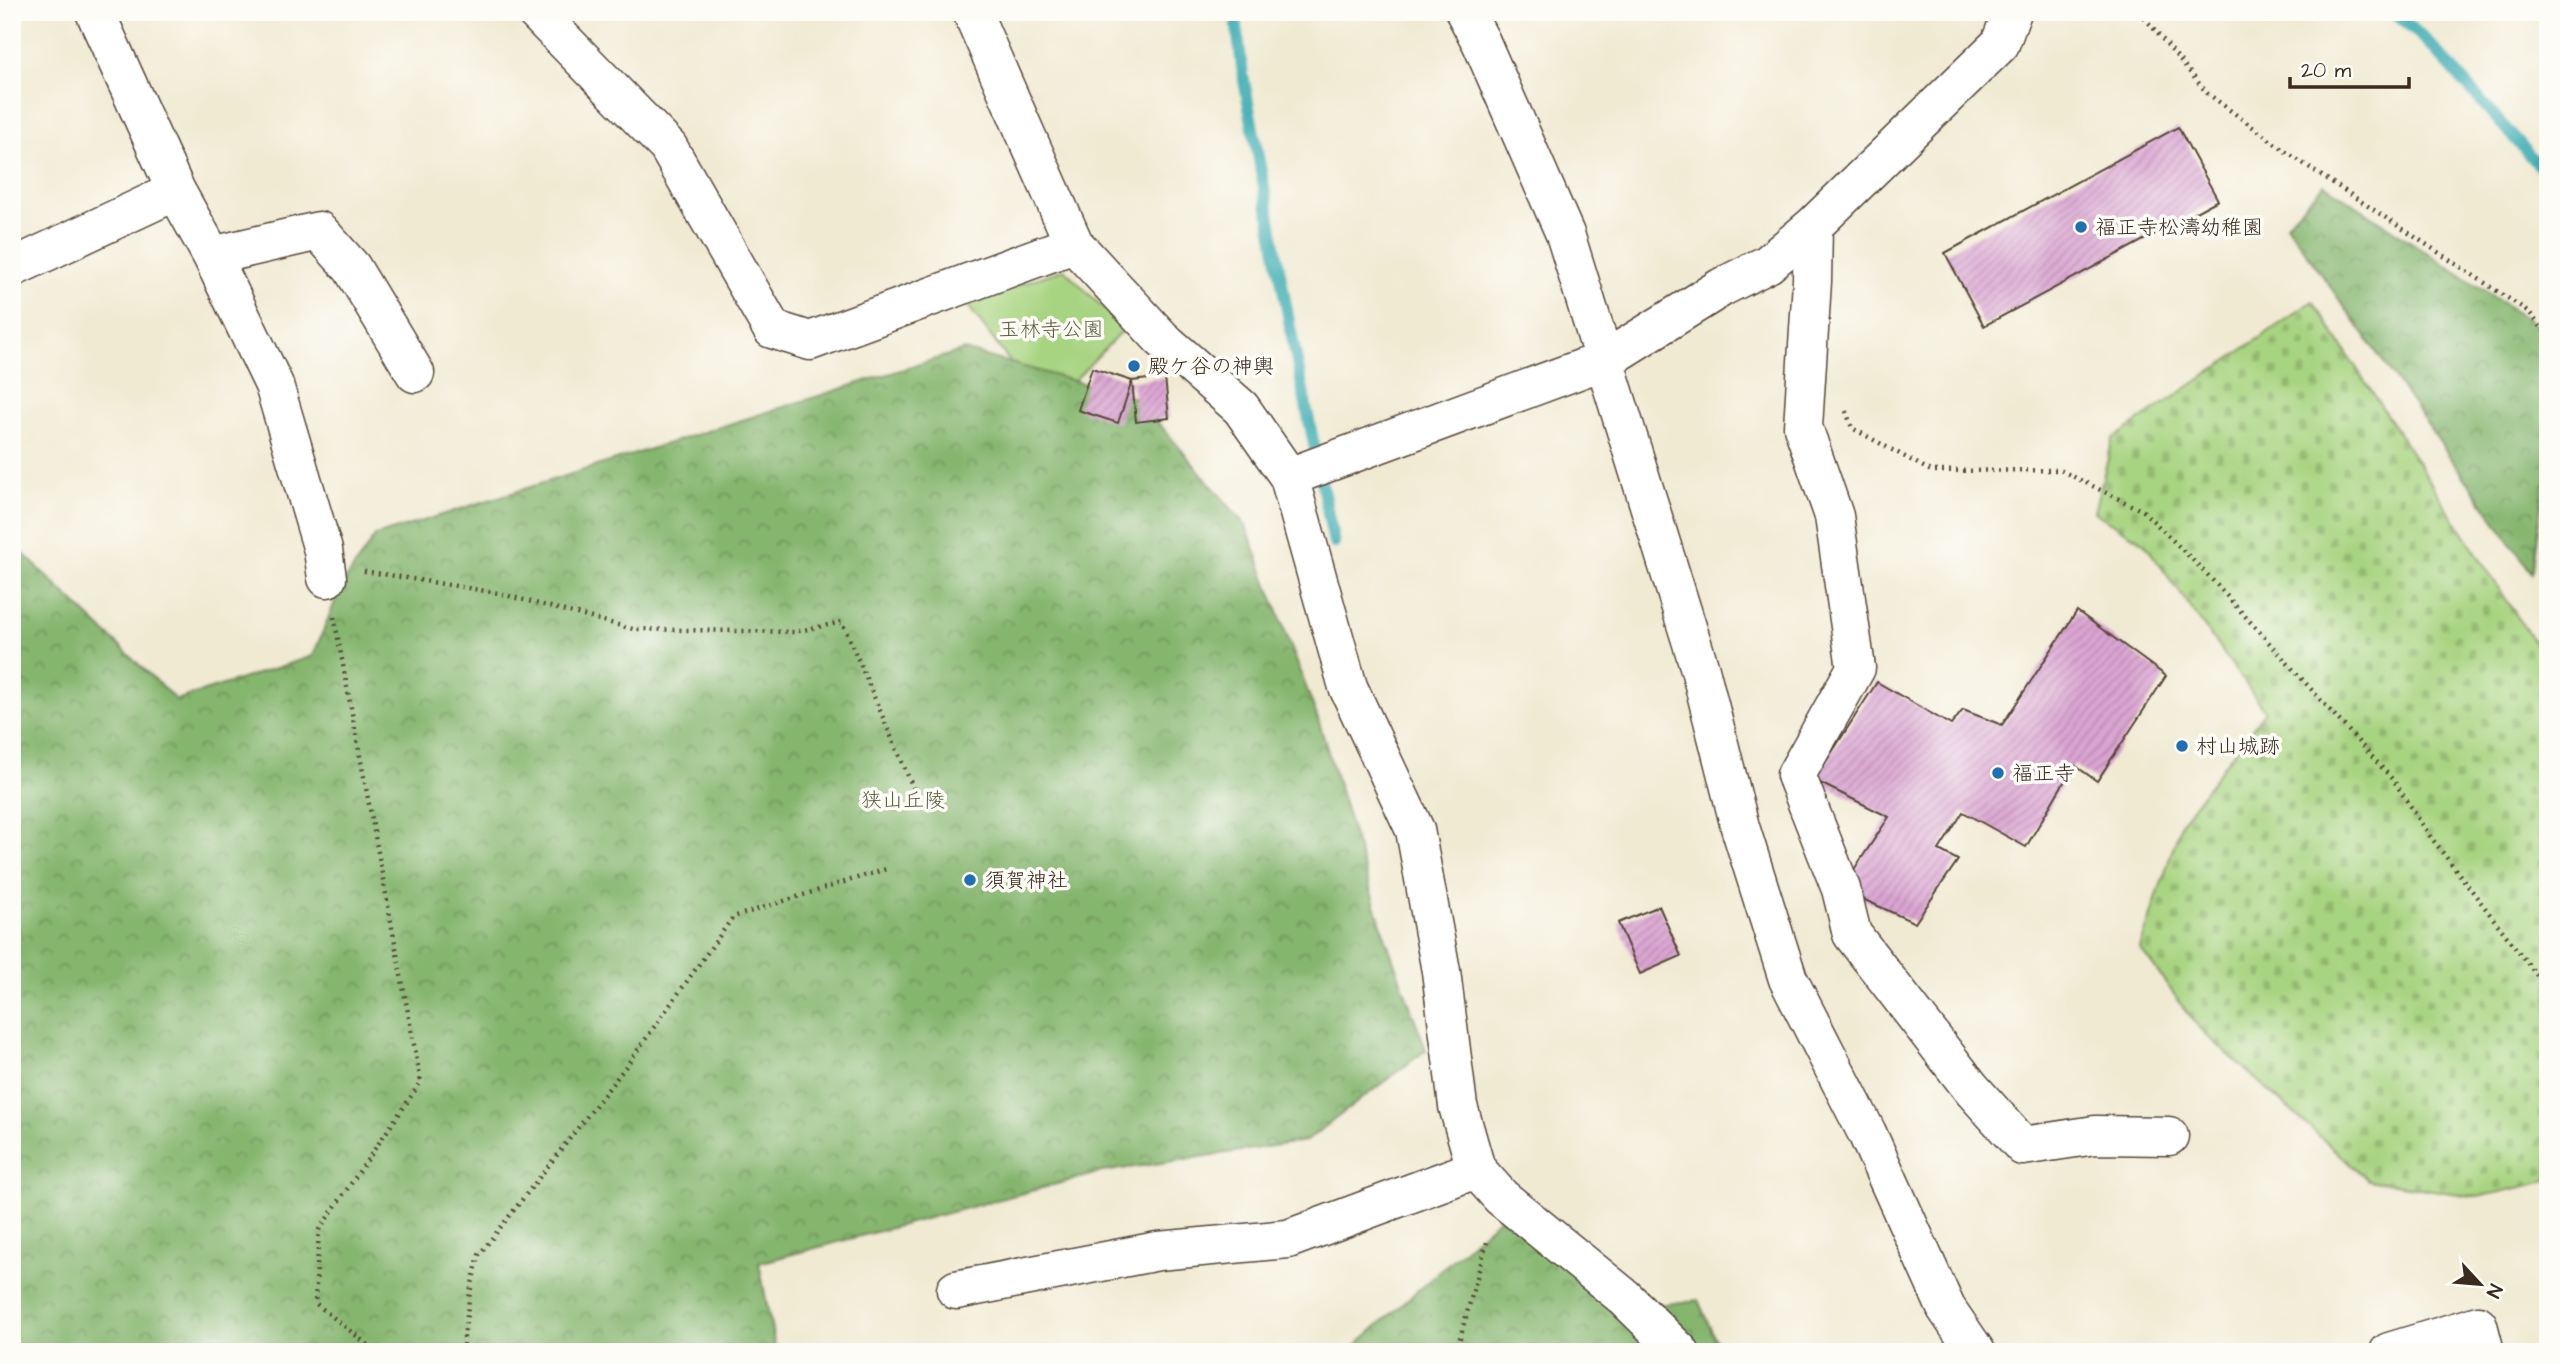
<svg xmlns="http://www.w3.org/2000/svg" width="2560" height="1364" font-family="'Architects Daughter','Klee One',sans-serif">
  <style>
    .green { fill: #a7d480; stroke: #717f4f; stroke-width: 2 }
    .forest { fill: url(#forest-crowns); stroke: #607046; stroke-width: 2 }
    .cemetery { fill: url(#cemetery-stones); stroke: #717f4f; stroke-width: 2 }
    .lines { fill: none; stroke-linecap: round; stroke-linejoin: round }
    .stream { stroke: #3cadb3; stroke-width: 12 }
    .building { fill: url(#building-hatch) }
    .minor-casing { stroke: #564739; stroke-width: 41 }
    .path { stroke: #564739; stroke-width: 4.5; stroke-dasharray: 2 5; stroke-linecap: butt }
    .minor { stroke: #fff; stroke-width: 38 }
    .poi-dot { fill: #1f6fb2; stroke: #fdfcf7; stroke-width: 2.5 }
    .labels { text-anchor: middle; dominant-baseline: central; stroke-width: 7; stroke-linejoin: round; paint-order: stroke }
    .poi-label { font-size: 21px; fill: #3b2a1e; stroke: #fdfcf7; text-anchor: start }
    .park-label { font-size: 21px; fill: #5b5d3b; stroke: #fdfcf7 }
  </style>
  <defs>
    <pattern id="forest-crowns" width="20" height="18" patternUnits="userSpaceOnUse" patternTransform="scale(1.75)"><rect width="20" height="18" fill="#85b66e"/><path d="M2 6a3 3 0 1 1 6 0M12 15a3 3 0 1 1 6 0" fill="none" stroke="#6e945a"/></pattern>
    <pattern id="cemetery-stones" width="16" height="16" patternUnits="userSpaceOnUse" patternTransform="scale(1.75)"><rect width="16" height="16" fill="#a7d480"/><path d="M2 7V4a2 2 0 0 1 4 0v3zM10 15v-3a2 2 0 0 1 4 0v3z" fill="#91b66e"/></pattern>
    <pattern id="building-hatch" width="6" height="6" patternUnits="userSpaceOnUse" patternTransform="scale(1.75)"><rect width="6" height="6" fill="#dba5d3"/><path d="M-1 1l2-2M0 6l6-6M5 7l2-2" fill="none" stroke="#b387ab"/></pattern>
  </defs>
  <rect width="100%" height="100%" fill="#fdfcf7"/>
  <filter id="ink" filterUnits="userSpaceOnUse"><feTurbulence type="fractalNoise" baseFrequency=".0143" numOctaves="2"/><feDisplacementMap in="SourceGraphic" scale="14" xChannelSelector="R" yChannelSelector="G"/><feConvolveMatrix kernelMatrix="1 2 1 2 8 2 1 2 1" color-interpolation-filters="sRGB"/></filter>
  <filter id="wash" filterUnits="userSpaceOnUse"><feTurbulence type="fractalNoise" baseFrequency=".00686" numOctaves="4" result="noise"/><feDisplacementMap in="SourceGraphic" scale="28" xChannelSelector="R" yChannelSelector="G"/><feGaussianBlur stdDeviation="1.57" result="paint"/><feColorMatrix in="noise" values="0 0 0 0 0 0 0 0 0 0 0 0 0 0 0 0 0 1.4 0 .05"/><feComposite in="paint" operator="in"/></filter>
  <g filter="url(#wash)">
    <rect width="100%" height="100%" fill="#f1ead3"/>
    <!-- green -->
    <path class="green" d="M1064,269L1124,329L1063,392L1025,382L966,303Z"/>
    <!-- forest -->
    <path class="forest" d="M2324,184L2548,333V487L2544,484L2532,573L2286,224Z
      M964,350L1138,399L1246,526L1318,719L1383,931L1426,1050L1306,1141L1102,1172L759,1263L776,1352H12V543L176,700L313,656L341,587L375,536Z
      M1512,1207L1617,1310L1698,1300L1721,1352H1348Z"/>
    <!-- cemetery -->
    <path class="cemetery" d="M2313,301L2548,664V1181L2478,1197L2368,1180L2199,1028L2140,948L2182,821L2265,711L2144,543L2094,512L2113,439Z"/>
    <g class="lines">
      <!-- stream -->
      <path class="stream" d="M1235,12L1243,75L1292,337L1334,543
        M2394,12L2430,44L2548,176"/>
    </g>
    <g id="blocks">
      <!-- building -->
      <path class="building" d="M2178,127L2218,200L1984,326L1945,253Z
        M1092,368L1132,381L1118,423L1078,410Z
        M1165,377L1169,418L1136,422L1132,381Z
        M2077,611L2166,676L2097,781L2074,765L2026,847L1963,812L1939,850L1958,860L1915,923L1841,889L1889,817L1814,780L1877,682L1951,725L1963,710L2002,725Z
        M1659,906L1681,956L1640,974L1618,923Z"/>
    </g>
  </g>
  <g filter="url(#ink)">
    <use href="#blocks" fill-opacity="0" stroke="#564739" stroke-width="2"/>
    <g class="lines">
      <!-- minor casing -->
      <g class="minor-casing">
        <path id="minor" d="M95,12L176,191L212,256L274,385L323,550L327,578
          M536,12L668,147L772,329L810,341L1074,244
          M972,12L1074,244L1162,339L1241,408L1289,477L1348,687L1415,830L1441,971L1458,1106L1476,1169L1501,1197L1624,1297L1680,1352
          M1465,12L1481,42L1565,234L1700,669L1740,827L1788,979L1867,1133L1946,1308L1976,1352
          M1813,226L1812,281L1803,427L1834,516L1856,668L1796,775L1841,889L1852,934L1971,1088L2023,1146L2095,1135L2169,1136
          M212,256L319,231L352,268L415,373
          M12,268L176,191
          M1289,477L1605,360L1722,287L1768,264L1813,226L2000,44L2012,12
          M956,1290L1158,1251L1288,1239L1476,1169
          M2389,1352L2478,1325L2485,1352"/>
      </g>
      <!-- path -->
      <path class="path" d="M2140,12L2207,93L2289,154L2529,312L2548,336
        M1846,411L1852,428L1931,471L2060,470L2143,511L2207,574L2394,781L2430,836L2548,990
        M364,571L498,593L633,629L794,632L842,622L914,790
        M334,617L421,1082L319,1230L315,1303L377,1352
        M462,1352L470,1292L479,1255L627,1065L733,917L886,869
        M1456,1352L1488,1238"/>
      <!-- minor -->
      <use href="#minor" class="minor"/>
    </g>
  </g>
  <!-- markers -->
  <g class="poi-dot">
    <circle cx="2081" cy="227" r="7"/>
    <circle cx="1134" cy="366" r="7"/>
    <circle cx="2182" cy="746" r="7"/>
    <circle cx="1998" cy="773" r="7"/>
    <circle cx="970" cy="880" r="7"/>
  </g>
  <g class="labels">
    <!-- poi labels -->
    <g class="poi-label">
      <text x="2095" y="227">福正寺松濤幼稚園</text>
      <text x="1148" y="366">殿ケ谷の神輿</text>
      <text x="2196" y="746">村山城跡</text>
      <text x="2012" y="773">福正寺</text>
      <text x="984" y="880">須賀神社</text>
    </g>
    <!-- park labels -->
    <g class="park-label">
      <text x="1051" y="329">玉林寺公園</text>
      <text x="903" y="800">狭山丘陵</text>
    </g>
  </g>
  <!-- margin -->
  <rect width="2560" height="1364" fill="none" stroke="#fdfcf7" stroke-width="42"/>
  <!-- north arrow -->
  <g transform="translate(2480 1284) rotate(116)" stroke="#fdfcf7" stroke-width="5" paint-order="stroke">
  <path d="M0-5L12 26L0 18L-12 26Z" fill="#3b2a1e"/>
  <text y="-10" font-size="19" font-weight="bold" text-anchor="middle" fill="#3b2a1e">N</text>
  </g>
  <!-- scale -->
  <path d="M2290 77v10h119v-10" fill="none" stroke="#3b2a1e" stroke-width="3.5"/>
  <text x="2301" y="77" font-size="21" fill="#3b2a1e" stroke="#fdfcf7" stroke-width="5" paint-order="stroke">20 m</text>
</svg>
